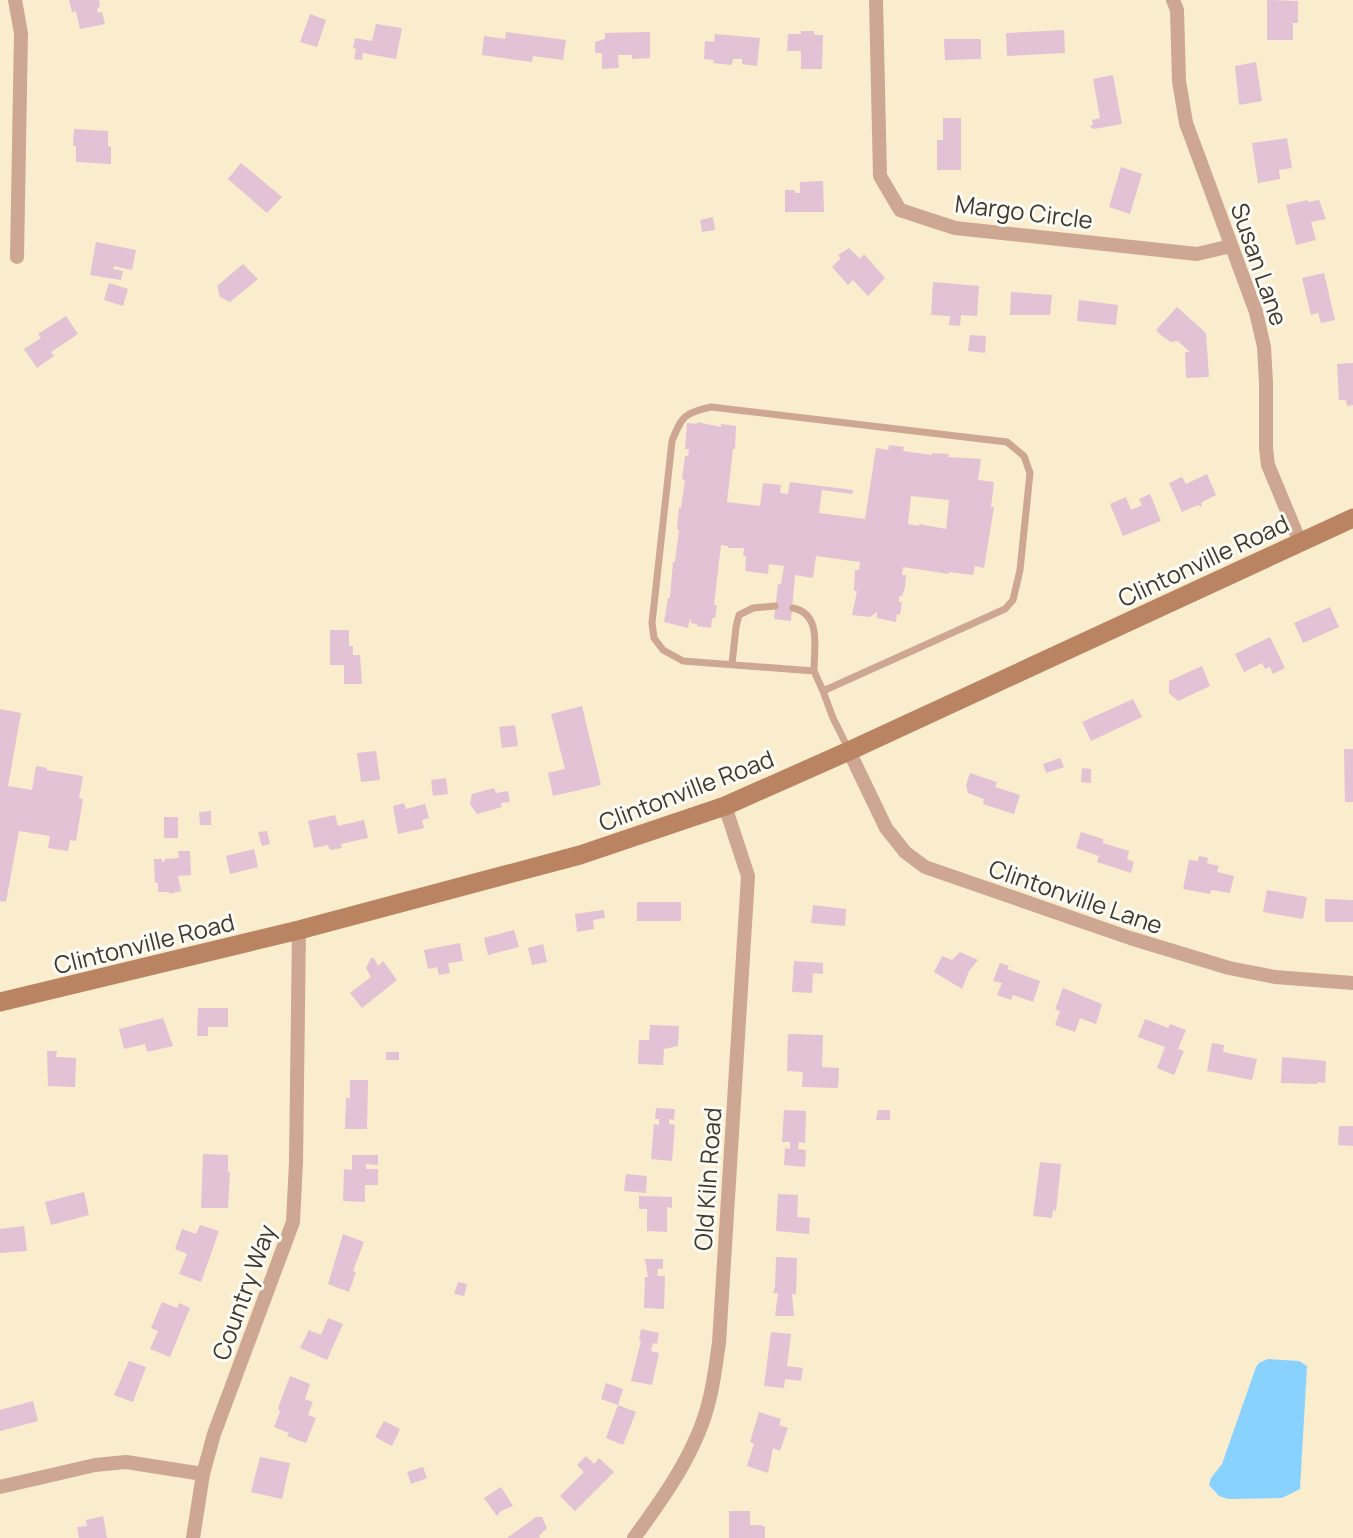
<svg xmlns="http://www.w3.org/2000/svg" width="1353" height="1538" font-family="Manrope,sans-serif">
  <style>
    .water { fill: #89d2ff }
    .building { fill: #e2c2d4; fill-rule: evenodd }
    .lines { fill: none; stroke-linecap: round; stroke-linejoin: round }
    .lane { stroke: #cda791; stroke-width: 7 }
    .street { stroke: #cda791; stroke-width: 14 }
    .secondary { stroke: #ba8463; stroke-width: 19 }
    .labels { text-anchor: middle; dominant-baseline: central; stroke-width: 6; stroke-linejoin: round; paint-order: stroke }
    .street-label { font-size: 24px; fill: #3f3a2e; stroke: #fdfbf5 }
  </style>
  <rect width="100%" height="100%" fill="#f9edce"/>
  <!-- water -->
  <path class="water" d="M1268,1359L1299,1361L1307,1366L1300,1489L1282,1498L1228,1499L1219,1496L1209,1485L1211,1478L1222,1464L1256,1367L1259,1363Z"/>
  <!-- building -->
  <path class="building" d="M69,0H99L100,7L97,8L98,13L102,12L105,24L80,29L76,11L72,12Z
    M1267,0L1298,1V23H1293V40H1267Z
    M310,14L326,20L317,47L300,42Z
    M376,24L402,28L396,59L363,53L362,60L354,59L356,49L353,48L355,38L372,41Z
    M1064,30L1065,53L1007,56L1006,33Z
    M801,31H814V35H823L822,69H801V51H787L788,34H801Z
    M506,32L566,40L563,60L533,56L532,62L482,55L484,36L505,39Z
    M650,32V58L632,59V55H618L619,68L602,69V53H595V42L605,39V33Z
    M715,34L760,38L757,66L742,64V59H733L732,65L713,63L714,60L704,59L705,41L714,42Z
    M944,39H981V59L945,60Z
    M1256,62L1262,101L1239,105L1235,66Z
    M1113,75L1122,124L1094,129L1089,126L1093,125L1092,120L1100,118L1093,79Z
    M943,118H961V170H937V140H943Z
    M74,129L108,131V146L111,147V164L76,162V146H73Z
    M1287,138L1292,168L1279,170L1280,179L1258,183L1252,143Z
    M241,163L282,197L267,213L228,179Z
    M1121,167L1142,174L1130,214L1109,207Z
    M823,181L824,212H785V190H795V193H800V182Z
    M1307,200L1308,202L1319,200L1326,219L1311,222L1316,240L1296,245L1286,205Z
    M713,217L715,230L702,232L700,220Z
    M96,242L136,250L132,270L114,266L113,269L123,271L121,280L90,275Z
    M849,248L860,259L864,254L885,278L868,296L853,280L848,285L832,267L841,258L838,255Z
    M243,264L258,279L230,302L220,297L217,286Z
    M1324,273L1335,320L1321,323L1318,313L1311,315L1302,278Z
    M933,282L979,286L977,316L961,315L960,326L949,325L950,316L931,315Z
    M109,283L128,289L123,306L104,300Z
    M1011,292L1052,295L1050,315H1010Z
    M1079,300L1118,305L1116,325L1077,321Z
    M1177,307L1206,333L1209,377L1186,378L1185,352H1190L1178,341L1171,342L1162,336L1156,330Z
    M66,316L78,334L51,352L54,356L37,368L24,349L41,338L38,334Z
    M970,335L986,336L985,353L968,351Z
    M1353,363V405L1347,406L1346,400H1339L1337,364Z
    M697,422L721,427V424L736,426L735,449H733L727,502L760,506L763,483L781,485L780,493L788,494L790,482L853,490L852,494L822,490L819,513L865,519L876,448L888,450L889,445L904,447L903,451L932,455V453L949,454L948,457L981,459L978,480L994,482L991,507H994L984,568L975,566L973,575L949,572V574L903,567L902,575H906L905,587L902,596H899V602H902L900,615L897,614L896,622L877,618V612L870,617L852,615L857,591H854L855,570H859L860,562L816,556L813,578L795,575L791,621L774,619L778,584H781L784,566L769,564L768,574L745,571L746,556H743L744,548H728V546L721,545L714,605H717L715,618H712L711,628L697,626V624L691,623L690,617L688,628L664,622L668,598H670L673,562H675L679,530L677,529L679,507L681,508L685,480L682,479L685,456H688L689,449H685L687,423L697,424ZM911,496L949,500L946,529L919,524V526L908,524Z
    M1207,474L1216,495L1202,502L1201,507L1198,505L1182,512L1169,483L1182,477L1186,484Z
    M1150,494L1161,521L1123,536L1110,504L1126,497L1131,510L1142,505L1139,499Z
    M1330,607L1339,627L1303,643L1294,623Z
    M330,630H349V646H353V655H360L362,684H344V665H330Z
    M1270,637L1285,668L1273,674L1270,667L1265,669L1262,663L1244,672L1235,654Z
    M1202,666L1210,686L1178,701L1169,693V681Z
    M1133,699L1142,717L1091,741L1082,722Z
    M582,706L601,785L553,796L548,773L565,769L551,714Z
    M0,709L21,713L8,786L32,790L36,766L47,768L46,770L83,776L79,798L83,799L76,841L70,840L68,851L48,848L50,836L19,831L6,902L0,901Z
    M515,725L518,746L502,748L499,727Z
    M1344,749H1353V802H1345Z
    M376,751L380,780L361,782L357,753Z
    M1060,758L1064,767L1046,773L1043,764Z
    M1082,768L1091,769V783L1081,782Z
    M970,773L997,782L995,787L1020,795L1014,814L983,804L984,799L968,793L966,785Z
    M446,778L448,794L433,796L431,780Z
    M494,788L496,793L508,791L510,802L501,803L502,807L477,814L470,804L472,794Z
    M404,803L406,809L425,804L429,818L422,820L424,828L398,834L393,806Z
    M211,811V825H200L199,812Z
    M335,815L338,826L364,820L368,838L341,844L342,848L330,850L328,845L314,848L308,821Z
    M164,817H178V838H164Z
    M267,831L270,844L262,846L258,832Z
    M1081,832L1103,839V843L1129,851L1127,859L1134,862L1131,873L1097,862L1099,856L1076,848Z
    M254,849L258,867L230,874L226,856Z
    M178,851H190L191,875L178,876L181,891L169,894V892H158V883H155L154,859H162V862L165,861V859L179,858Z
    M1199,856L1208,858L1207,863L1219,866L1217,872L1234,876L1230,893L1211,890L1210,894L1183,889L1189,860L1198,861Z
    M1267,890L1307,897L1303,919L1263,912Z
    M1325,899L1353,900V922H1325Z
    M637,902H681V921H637Z
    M813,905L846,909L845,926L811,923Z
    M604,910L605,918L593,920L594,929L577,932L575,914Z
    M514,930L519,947L488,955L484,938Z
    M460,943L463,961L448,963L450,973L439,975L437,967L428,969L424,950Z
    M543,944L547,962L532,965L528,948Z
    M960,952L978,960L969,971L962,989L934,972L942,956L952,960Z
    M371,958H374L378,966L383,961L397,980L362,1008L350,993L371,977L366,968Z
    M794,961L823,963V974L813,973L812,993L792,992Z
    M1000,963L1009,966L1007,969L1040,981L1033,1002L1013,995L1011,1000L997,995L1002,983L993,981Z
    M1063,988L1102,1004L1096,1024L1080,1018L1075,1032L1055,1025L1060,1011L1055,1009Z
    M198,1008H228V1027H208V1036H197Z
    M163,1018L173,1046L147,1052L145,1044L124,1049L119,1029Z
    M1145,1019L1168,1028L1170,1024L1186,1030L1178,1049L1184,1051L1174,1075L1157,1068L1165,1047L1138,1037Z
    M650,1025L679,1026L678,1046L664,1049L663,1065L638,1064L639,1040H649Z
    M788,1034L823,1035L822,1067L839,1068L838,1088L802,1087L803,1072L787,1071Z
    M1212,1043L1224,1045L1223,1052L1257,1059L1252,1080L1207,1071Z
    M47,1051H57L56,1057L76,1058L75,1087L48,1086Z
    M386,1052H399V1060H386Z
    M1282,1057L1326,1061L1325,1083L1318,1082L1317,1084L1281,1083Z
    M350,1080H368L367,1129H345L346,1098H350Z
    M656,1108L675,1109L674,1120L669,1119V1124L675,1125L672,1161L651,1159L654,1124L659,1125V1119H655Z
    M784,1110L806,1111L805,1143L799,1142L798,1149L806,1150L805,1167L784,1165L785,1148L790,1149V1142H782Z
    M878,1110H890V1120H876Z
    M1339,1126H1353V1146L1338,1145Z
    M203,1154L228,1155V1172H230L228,1208H201Z
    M352,1155H378V1165L366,1164V1169H378V1185H365V1202L343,1201L344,1169L352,1170Z
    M1040,1162L1061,1164L1056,1211L1053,1210L1052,1218L1033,1216Z
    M626,1174L647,1176L646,1193L624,1191Z
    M84,1192L89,1215L51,1225L45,1202Z
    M778,1194L798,1195L797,1217L810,1218L809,1234L776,1231Z
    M639,1196L672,1197V1208L667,1207V1232L647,1231V1209H639Z
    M200,1225L219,1231L201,1282L179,1274L187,1254L175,1249L182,1229L196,1234Z
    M24,1226L27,1251L0,1253V1229Z
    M343,1234L364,1242L353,1271L356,1272L349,1292L328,1284Z
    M776,1257L797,1258L796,1294H792L794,1316H775L778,1293H773L775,1287Z
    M645,1259H663V1269H658L657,1276H665L664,1309L644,1308L645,1277H648Z
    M458,1282L467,1284L464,1296L454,1294Z
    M162,1302L177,1308L179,1303L190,1308L170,1357L150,1349L158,1331L151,1328Z
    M328,1318L343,1324L327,1360L300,1348L309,1330L321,1335Z
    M641,1329L659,1333L657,1344L653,1343L651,1351L659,1353L652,1385L631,1381L641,1341L639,1340Z
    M771,1332L791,1334L787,1366L803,1368L801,1381L785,1379L784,1388L764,1386Z
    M129,1361L146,1367L133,1402L114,1395Z
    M290,1376L310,1384L305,1399L313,1402L308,1415L316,1418L306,1443L287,1436L289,1433L274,1427L280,1412L278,1408Z
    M606,1383L623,1389L618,1405L636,1412L623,1445L606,1438L618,1405L601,1399Z
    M33,1401L38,1421L0,1431V1410Z
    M759,1412L781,1419L779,1425L788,1428L780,1451L773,1448L768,1473L747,1466L754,1444L750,1442Z
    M384,1421L400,1429L392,1446L375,1437Z
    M586,1456L594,1464L599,1458L614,1472L575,1511L560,1496L584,1472L577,1465Z
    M260,1457L290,1463L282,1499L251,1492Z
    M423,1467L427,1478L411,1484L407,1472Z
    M501,1487L513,1506L501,1511L497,1516L484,1498Z
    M729,1511H750V1525H761L765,1527V1538H729Z
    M103,1516L107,1538H79L77,1527L87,1526L86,1520Z
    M536,1517H542L547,1528L539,1536L540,1538H507Z"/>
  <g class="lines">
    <!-- lane -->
    <path class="lane" d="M793,608C822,614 814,648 814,671
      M732,664L736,627L739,615L753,608L775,606
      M823,691L814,671L683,661L663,650L654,638L652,623L672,441C682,416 684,413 711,407L1007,442L1024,456L1030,473L1020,570L1013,600L1005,609L823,691L833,718L849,750"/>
    <!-- street -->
    <path class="street" d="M15,0L21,33L17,257
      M876,0L880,176L900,210L955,228L1197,254L1231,246
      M1173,0L1177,10L1179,81L1186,123L1256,312L1264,347L1266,383V448L1268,465L1300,542
      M849,751L886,828L905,852L925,867L1130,938L1229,968L1275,977L1353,983
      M0,1487L95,1465L126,1462L203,1474
      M193,1538L203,1474L214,1434L293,1222L296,1162L299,930
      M634,1538C664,1497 697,1451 709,1401C714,1382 716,1362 719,1343L748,876L725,806"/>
    <!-- secondary -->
    <path class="secondary" d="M0,1002L299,930L580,855L725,806L849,751L1353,518"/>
  </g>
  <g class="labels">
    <!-- street labels -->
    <g class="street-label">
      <text transform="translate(1024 211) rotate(7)">Margo Circle</text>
      <text transform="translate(1260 264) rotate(71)">Susan Lane</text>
      <text transform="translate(1203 560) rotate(-25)">Clintonville Road</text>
      <text transform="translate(686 790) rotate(-21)">Clintonville Road</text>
      <text transform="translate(1076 896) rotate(19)">Clintonville Lane</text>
      <text transform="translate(144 943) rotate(-14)">Clintonville Road</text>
      <text transform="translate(707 1179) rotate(-86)">Old Kiln Road</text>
      <text transform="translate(243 1292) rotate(-70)">Country Way</text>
    </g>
  </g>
</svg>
